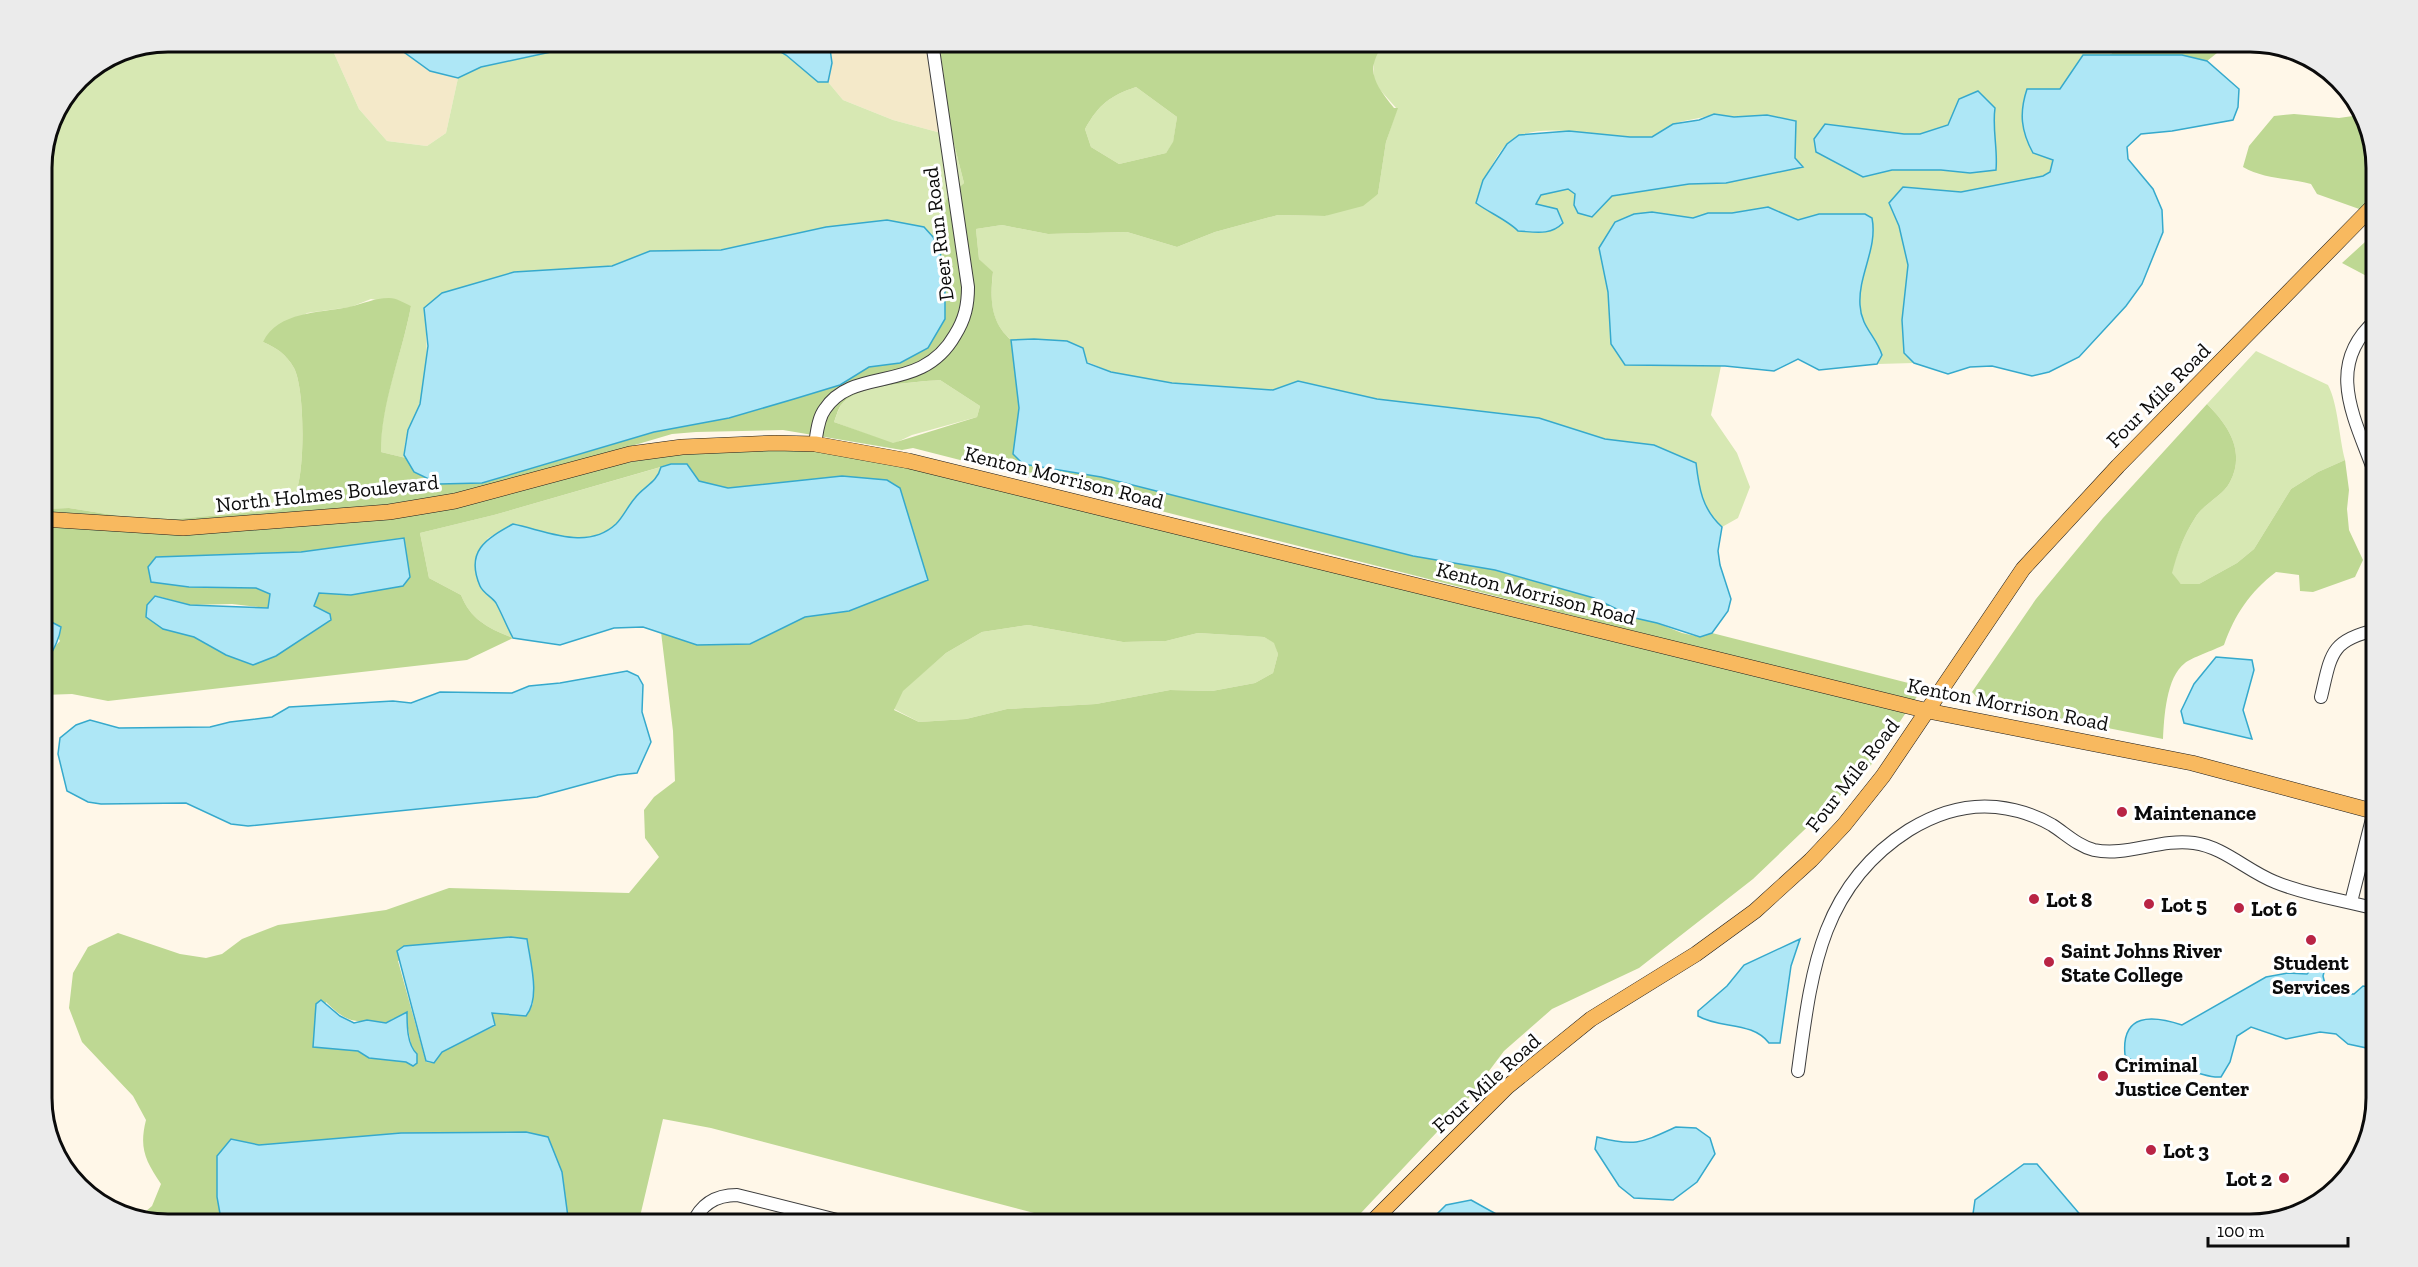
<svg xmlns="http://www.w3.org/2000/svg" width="2418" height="1267" font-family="'Zilla Slab',serif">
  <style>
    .farmland { fill: #f4e9c9 }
    .green { fill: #d7e8b3; fill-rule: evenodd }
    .forest { fill: #bed893; fill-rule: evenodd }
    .water { fill: #aee7f6; stroke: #35a9cc; stroke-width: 1.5 }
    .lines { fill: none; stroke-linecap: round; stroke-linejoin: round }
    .minor-casing { stroke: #3e3e3e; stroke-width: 14 }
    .major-casing { stroke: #1c1c1c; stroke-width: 16 }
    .minor { stroke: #fff; stroke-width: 12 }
    .major { stroke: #f8b95f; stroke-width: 15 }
    .poi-dot { fill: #b92444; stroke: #fff; stroke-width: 2 }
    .labels { text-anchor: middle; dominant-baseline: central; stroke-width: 6; stroke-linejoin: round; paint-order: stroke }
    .street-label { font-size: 21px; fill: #0b0b0b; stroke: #fff }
    .poi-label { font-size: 21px; font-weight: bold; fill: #0b0b0b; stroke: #fff; text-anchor: start }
    .rim { fill: none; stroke: #0b0b0b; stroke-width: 3 }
  </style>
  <rect width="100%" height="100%" fill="#fff7e8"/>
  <!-- farmland -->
  <path class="farmland" d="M329,42H390L430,71L458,78L446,133L427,146L387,141L359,109Z
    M829,42H939L952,136L893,120L843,100L828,82L832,63Z"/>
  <!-- green -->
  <path class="green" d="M169,42H329L359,109L387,141L427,146L446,133L458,78L481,67L597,42H764L786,55L817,81L828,82L843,100L893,120L952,136L964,183L947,198L932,236L923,227H826L721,250L650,251L612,266L514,272L424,309C427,339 430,376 419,406C414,422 400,441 406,458L381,452C380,402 402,356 411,306L371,299L351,307L307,313L263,342C277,348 286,354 294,368C305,389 305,470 296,492C293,499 286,505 281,510L151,521L69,508L42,509V161L52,120L79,79L121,52Z
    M1385,42H2130L2109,55H2083L2060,90L2023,101C2022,122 2023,134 2033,152L2054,160L2051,172L2043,176L1961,192L1903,187L1889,203L1899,226L1908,265L1902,320L1904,353L1914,363L1877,364L1882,355C1876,344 1867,334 1863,323C1850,287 1879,254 1872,218L1819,214L1798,220L1768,207L1732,213H1708L1693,218L1652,212L1599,248L1608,292L1611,344L1625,364L1721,366L1711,415L1737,453L1750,487L1738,518L1722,527C1702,509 1699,489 1696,463L1654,445L1605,439L1539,418L1377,399L1298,381L1273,390L1172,383L1111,372L1034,339L1011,340C990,322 990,299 993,273L979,259L976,229L1002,225L1048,234L1127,232L1177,247L1215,232L1278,215L1325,216L1378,194L1386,142L1397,109L1374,83V56ZM1959,99L1995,108V133L1970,173L1941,170H1892L1863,177L1816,151L1825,124L1904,134H1920L1948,125ZM1714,114L1734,117L1767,115L1796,121L1795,158L1802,167L1726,183L1689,184L1612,196L1592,217L1575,194L1568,189L1541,195L1518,231L1483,180C1491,169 1498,151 1509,142C1540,116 1614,143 1650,137C1659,136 1666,127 1674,124C1687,119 1701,119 1714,114Z
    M1136,87L1177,117L1173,143L1166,153L1119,164L1091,147L1085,129C1099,104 1110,96 1136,87Z
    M2256,351L2328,385C2338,404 2339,437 2345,460L2318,472L2291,489L2254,549L2237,563L2199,584H2181L2171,573C2177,554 2184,535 2195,518C2203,504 2223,496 2230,482C2246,451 2228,425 2207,404Z
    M940,380L980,406L977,417L912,435L893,444L834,422C836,417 838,410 841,405C855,385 917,382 940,380Z
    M661,467C657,483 644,486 635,498C628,506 623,517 616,524C587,551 547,531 513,524L488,538L476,557L481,588L496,603L513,638C488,628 471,620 461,595L429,578L420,533L494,515Z
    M1028,625L1123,642L1166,641L1198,633L1264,637L1275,643L1278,654L1273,673L1255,683L1212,691L1170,690L1096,704L1007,709L966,719L919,722L894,709L902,691L946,653L982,632Z"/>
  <!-- forest -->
  <path class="forest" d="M939,42H1385C1364,70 1374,83 1394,108H1398L1386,142L1378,194L1363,206L1325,216L1278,215L1215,232L1177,247L1127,232L1048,234L1002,225L976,229L979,259L993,272C990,298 990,322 1011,340L1019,408L1014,454L1023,464L1101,477L1413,556L1495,570L1595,598L1635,618L1657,623L1682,633L1700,637L1712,633L1924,687L1913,702L913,448L902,450L783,430L696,432L672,434L486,489L388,507L182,523L42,514V509L69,508L151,521L281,510C286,505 293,499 296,492C305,470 305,389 294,368C286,354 277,348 263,342C278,311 320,313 349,307C363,304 374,298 389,298C397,298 404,303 411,306C402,355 381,402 381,452L406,458L414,472L439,484L482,483L654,432L729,418L794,399L840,385L869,367L900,363L928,348L945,319V281L940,251L932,236L947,198L964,183L952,136ZM1136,87L1177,117L1173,142L1166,153L1119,164L1091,147L1085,129C1099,104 1110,96 1136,87ZM940,380L980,406L977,417L893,443L834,422C836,417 838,409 841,405C855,385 916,382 940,380Z
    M2130,42H2249L2265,46L2222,49L2207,61L2182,55H2109Z
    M2294,114L2339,118L2360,115L2376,161V196L2362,210L2317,194L2311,184C2289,178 2263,179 2243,167L2249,146L2274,116Z
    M2376,232V281L2342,263Z
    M2207,404C2228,425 2246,451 2230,482C2223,496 2203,504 2195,518C2184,535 2177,554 2172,573L2181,584H2199L2237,563L2254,549L2291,489L2318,472L2345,460L2349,490L2347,509L2349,530L2363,560L2355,577L2313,592L2300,591L2299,575L2276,572C2250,592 2235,614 2224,645C2214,650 2191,658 2185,663C2166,677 2164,718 2163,739L1982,703L1972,692L2036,599L2103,518Z
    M780,449L845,452L1907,711L1869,768L1753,879L1639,968L1552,1009L1504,1051L1468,1099L1360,1214L1352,1225H1080L711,1128L663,1119L638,1225H569L562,1172L319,1142L259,1145L231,1139L217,1197L222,1225H169L138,1218L152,1206L161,1184C145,1160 139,1148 146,1120L133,1096L82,1042L69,1008L73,973L88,947L118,933L180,954L206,958L222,954L242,939L278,925L386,910L449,888L629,893L659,857L645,838L644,810L654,797L675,781L673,731L661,632L750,644L805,617L849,611L927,580L900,488L842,476L728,488L699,481L687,464H671L494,515L420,533L429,578L461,595C471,620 488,628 513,638L467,660L108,701L72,694L42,695C42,674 44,657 60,641L47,618L42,617V524L390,517L576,472L685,452ZM404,538L351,595L319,593L313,606L330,614L226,655L195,637L156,596L190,605L232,604L268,608L270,594L256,588L189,587L151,582L156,557L301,552ZM1028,625L1123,642L1166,641L1198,633L1264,637L1274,643L1278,654L1273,673L1255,683L1212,691L1170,690L1096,704L1007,709L966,719L919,722L894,710L903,691L946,653L982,632ZM527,939L533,1004L526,1016L491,1013L495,1026L442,1052L434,1063L426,1062L398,961L441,944ZM326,1002C350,1026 355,1020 386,1023L394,1018L407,1023L412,1050L406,1062L369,1058L358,1051L313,1047Z"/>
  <!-- water -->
  <path class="water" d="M390,42H597L481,67L458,78L430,71Z
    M764,42H829L832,63L828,82H818L786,55Z
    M2083,55H2182L2207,61L2239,89L2238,107L2233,120L2172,131L2141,134L2127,147L2128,159L2153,189L2162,210L2163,232L2142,284L2126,306L2079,357L2049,372L2032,376L1992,366L1970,367L1948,374L1914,363L1904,353L1902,320L1908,265L1899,226L1889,203L1903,187L1961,192L2043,176L2050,172L2053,160L2033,153C2021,131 2019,113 2027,89H2060Z
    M1978,91L1995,108C1992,129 1998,149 1996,170L1970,173L1941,170H1892L1863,177L1816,152L1814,139L1825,124L1904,134H1920L1948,125L1959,99Z
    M1714,114L1734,117L1767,115L1796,121L1795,158L1803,167L1726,183L1689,184L1612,196L1592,217L1578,213L1574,205L1575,194L1568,189L1541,195L1536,204L1557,209L1563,223C1550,236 1535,232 1518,231C1509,221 1488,212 1476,203L1483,180L1507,144L1519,135L1569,131L1630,137H1652L1673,124L1699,120Z
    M1768,207L1798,220L1819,214H1865L1872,218C1878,248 1858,275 1860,305C1861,327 1876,336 1882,355L1877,364L1819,370L1798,359L1774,371L1725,366L1625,365L1611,344L1608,292L1599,248L1615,222L1634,214L1652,212L1693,218L1708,213H1732Z
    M887,220L924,227L933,237L940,251L945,281V319L928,348L900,363L869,367L840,385L794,399L729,418L654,432L482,483L439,484L414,472L404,455L408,430L420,404L428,346L424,308L442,293L514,272L612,266L650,251L721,250L826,227Z
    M1034,339L1067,341L1083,348L1087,363L1111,372L1172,383L1273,390L1298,381L1377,399L1539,418L1605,439L1654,445L1696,463C1699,488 1702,509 1722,527L1718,551L1720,565L1731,599L1728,611L1712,633L1700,637L1657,623L1635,618L1594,598L1495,570L1413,556L1101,477L1023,464L1013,454L1019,408L1011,340Z
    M671,464H687L699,481L728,488L842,476L887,480L900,488L928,580L849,611L805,617L750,644L697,645L643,627L614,628L560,645L513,638C507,627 502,614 496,603C492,597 483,593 480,586C465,551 486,539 513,524C547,531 587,551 616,524C623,517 628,506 635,498C644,486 657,483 661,467Z
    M404,538L410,577L403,586L351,595L319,593L314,606L330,614L331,620L276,656L253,665L226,655L194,637L163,629L146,617L147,605L155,596L190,605L268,608L270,594L256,588L189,587L151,582L148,567L156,557L301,552Z
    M42,617L61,627C59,643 49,656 42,671Z
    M2216,657L2252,660L2254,670L2243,710L2252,739L2184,723L2181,711L2194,684Z
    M627,671L638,676L643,685L642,712L651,742L637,773L618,775L537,797L248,826L231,824L186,803L101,804L88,802L67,791L58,754L60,738L76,725L90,720L119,728L210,727L230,722L272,717L289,707L393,701L411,703L440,692L512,693L529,686L560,683Z
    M511,937L527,939C530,961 541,998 526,1016L492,1013L495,1025L442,1052L434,1063L426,1061L397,951L404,946Z
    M1800,939L1791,966L1780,1043H1769C1752,1021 1720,1029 1698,1016V1011L1727,986L1744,965Z
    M2317,964L2326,965L2323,976L2325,984L2344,994H2354L2363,986L2376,988V1050L2348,1044L2336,1034L2320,1032L2286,1039L2251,1027L2237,1036L2230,1062L2221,1077C2210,1078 2204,1074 2193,1072C2170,1067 2144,1072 2125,1055C2121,1013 2152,1015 2182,1025L2266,977L2288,973L2307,974Z
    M321,1000L340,1016L354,1023L367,1020L386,1023L407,1012C407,1025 407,1045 417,1054V1063L413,1066L406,1062L369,1058L358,1051L313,1047L316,1004Z
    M1676,1127L1696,1128L1710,1138L1715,1154L1697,1182L1673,1200L1634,1198L1619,1186L1595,1149L1597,1137C1635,1147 1641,1143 1676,1127Z
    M526,1132L548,1137L562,1172L569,1225H222L217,1197V1156L231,1139L259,1145L401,1133Z
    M2024,1164H2037L2089,1225H1980L1973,1214L1975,1200Z
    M1471,1200L1516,1225H1426L1446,1205Z"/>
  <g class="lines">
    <!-- minor casing -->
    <g class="minor-casing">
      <path id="minor" d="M2376,320C2322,367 2357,422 2376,477
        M815,444C817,432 818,418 825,409C854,365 921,395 955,335C965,319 968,305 968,287L932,42
        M2321,697C2331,655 2330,640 2376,630
        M2351,902L2374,811
        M1798,1071C1811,975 1819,887 1909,830C1935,814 1965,804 1996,807C2014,809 2035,815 2052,825C2066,834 2078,846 2094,850C2126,857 2161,838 2194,843C2224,847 2247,871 2275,882C2306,895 2343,900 2376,909
        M692,1225C700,1205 715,1195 737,1195L857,1225"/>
    </g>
    <!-- major casing -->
    <g class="major-casing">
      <path id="major" d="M42,519L183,528L389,512L455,501L630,454L682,447L775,443L815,444L909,461L1928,711L2192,763L2376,812
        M1369,1225L1507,1087L1591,1019L1696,954L1755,911L1811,860L1844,825L1883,776L2023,569L2118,466L2376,203"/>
    </g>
    <!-- minor -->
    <use href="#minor" class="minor"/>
    <!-- major -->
    <use href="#major" class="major"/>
  </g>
  <!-- markers -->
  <g class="poi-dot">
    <circle cx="2122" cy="812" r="6"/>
    <circle cx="2034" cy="899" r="6"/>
    <circle cx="2149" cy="904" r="6"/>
    <circle cx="2239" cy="908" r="6"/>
    <circle cx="2311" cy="940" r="6"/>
    <circle cx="2049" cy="962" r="6"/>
    <circle cx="2103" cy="1076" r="6"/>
    <circle cx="2151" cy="1150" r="6"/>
    <circle cx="2284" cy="1178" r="6"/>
  </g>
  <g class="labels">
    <!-- street labels -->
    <g class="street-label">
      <text transform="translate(938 234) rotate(-97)">Deer Run Road</text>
      <text transform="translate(2158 395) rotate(-45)">Four Mile Road</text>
      <text transform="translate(1064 477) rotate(14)">Kenton Morrison Road</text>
      <text transform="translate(327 493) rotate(-6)">North Holmes Boulevard</text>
      <text transform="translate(1536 593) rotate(14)">Kenton Morrison Road</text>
      <text transform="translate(2008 704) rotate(11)">Kenton Morrison Road</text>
      <text transform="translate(1852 775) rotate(-52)">Four Mile Road</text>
      <text transform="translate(1486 1083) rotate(-42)">Four Mile Road</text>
    </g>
    <!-- poi labels -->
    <g class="poi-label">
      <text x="2134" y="812">Maintenance</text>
      <text x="2046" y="899">Lot 8</text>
      <text x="2161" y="904">Lot 5</text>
      <text x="2251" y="908">Lot 6</text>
      <text x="2061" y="950">Saint Johns River<tspan x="2061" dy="24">State College</tspan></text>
      <text x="2311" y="962" text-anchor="middle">Student<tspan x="2311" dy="24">Services</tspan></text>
      <text x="2115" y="1064">Criminal<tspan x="2115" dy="24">Justice Center</tspan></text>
      <text x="2163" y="1150">Lot 3</text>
      <text x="2272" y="1178" text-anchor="end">Lot 2</text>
    </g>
  </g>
  <!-- crop -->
  <path d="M0 0H2418V1267H0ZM168 52H2250A116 116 0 0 1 2366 168V1098A116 116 0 0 1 2250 1214H168A116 116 0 0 1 52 1098V168A116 116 0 0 1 168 52Z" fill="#ebebeb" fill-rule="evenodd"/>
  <path class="rim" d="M168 52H2250A116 116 0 0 1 2366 168V1098A116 116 0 0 1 2250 1214H168A116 116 0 0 1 52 1098V168A116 116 0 0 1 168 52Z"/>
  <!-- scale -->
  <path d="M2208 1237v9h140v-9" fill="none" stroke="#0b0b0b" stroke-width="3"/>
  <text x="2217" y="1237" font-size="18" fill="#0b0b0b" stroke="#ffffff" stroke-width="4.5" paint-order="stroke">100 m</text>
</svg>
